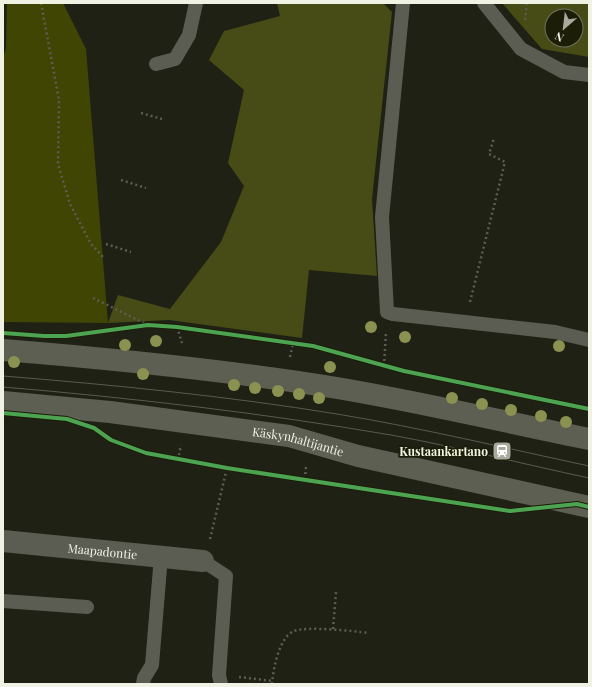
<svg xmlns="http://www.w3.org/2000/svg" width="592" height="687" font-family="'Playfair Display',serif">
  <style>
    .green { fill: #414503 }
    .forest { fill: #474b16; fill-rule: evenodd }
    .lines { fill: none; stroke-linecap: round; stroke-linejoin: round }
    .path { stroke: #5c5e54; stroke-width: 2.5; stroke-dasharray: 2 3; stroke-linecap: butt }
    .service { stroke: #5c5d52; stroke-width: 14 }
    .minor { stroke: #5c5d52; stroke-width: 22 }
    .secondary { stroke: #5d5f52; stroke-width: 22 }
    .tram { stroke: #5a5b50; stroke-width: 1 }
    .cycleway-casing { stroke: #1b1d07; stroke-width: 6 }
    .cycleway { stroke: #4ca352; stroke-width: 4 }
    .tree { fill: #8a9151 }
    .labels { text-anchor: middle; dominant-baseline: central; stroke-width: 3.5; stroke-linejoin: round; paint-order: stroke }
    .street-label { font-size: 12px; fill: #f0f3e4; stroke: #1b1d07 }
    .poi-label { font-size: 12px; font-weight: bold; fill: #f0f3e4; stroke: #1b1d07; text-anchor: end }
  </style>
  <rect width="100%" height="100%" fill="#202115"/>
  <!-- green -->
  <path class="green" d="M7,3H63L86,49L108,323L3,322V59L6,48Z"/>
  <!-- forest -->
  <path class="forest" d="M277,3H379L384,4L392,12L372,199L377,276L309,270L302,338L169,320L108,323L118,295L170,309L221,242L244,186L228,163L244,90L209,60L224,31L280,16Z
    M502,3H589V57L542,49ZM552,16H576V40H552Z"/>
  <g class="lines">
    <!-- path -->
    <path class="path" d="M41,3L59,100L58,164L70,204L91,244L104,258
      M525,20L527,3
      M141,113L162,119
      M121,180L146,188
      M106,244L131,252
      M93,298L148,325
      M470,302L505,162L489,154L494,138
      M177,327L182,343
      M290,357L293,343
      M384,366L386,332
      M178,460L181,445
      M305,479L306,466
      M210,539L227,468
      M333,629L336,592
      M239,677L273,681
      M272,684C273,670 279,637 294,631C305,626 354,631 368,633"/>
    <!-- service -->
    <path class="service" d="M403,3L382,217L387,312L393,314L555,332L589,340
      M484,3L521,49L564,72L589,75
      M156,64L175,59L189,35L196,3
      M203,561L226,576L219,675L221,684
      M3,601L87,607
      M143,684L144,678L152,665L161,556"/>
    <!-- minor -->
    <path class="minor" id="s1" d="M3,541L203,561"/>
    <!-- secondary -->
    <g class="secondary">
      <path d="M3,350C115,359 226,370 337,388C421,402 505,422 589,439"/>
      <path id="s2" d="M3,402L110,412L289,436L358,456L589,507"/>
    </g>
    <!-- tram -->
    <path class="tram" d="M3,376C115,385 226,396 337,414C422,428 505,448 589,466
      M3,387C133,398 262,413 391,435C457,447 523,464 589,478"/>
    <!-- cycleway casing -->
    <g class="cycleway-casing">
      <path id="cycleway" d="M3,333L44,336H66L148,325L177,327L313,346L404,371L589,409
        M3,413L67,419L94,428L111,440L146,453L227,468L510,511L577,504L589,507"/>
    </g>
    <!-- cycleway -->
    <use href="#cycleway" class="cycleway"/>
  </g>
  <!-- trees -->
  <g class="tree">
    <circle cx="371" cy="327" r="6"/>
    <circle cx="405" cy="337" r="6"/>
    <circle cx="156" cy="341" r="6"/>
    <circle cx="125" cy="345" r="6"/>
    <circle cx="559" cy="346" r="6"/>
    <circle cx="14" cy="362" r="6"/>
    <circle cx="330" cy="367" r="6"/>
    <circle cx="143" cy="374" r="6"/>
    <circle cx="234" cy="385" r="6"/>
    <circle cx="255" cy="388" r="6"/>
    <circle cx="278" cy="391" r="6"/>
    <circle cx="299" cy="394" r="6"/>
    <circle cx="319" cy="398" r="6"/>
    <circle cx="452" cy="398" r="6"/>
    <circle cx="482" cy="404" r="6"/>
    <circle cx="511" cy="410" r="6"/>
    <circle cx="541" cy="416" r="6"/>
    <circle cx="566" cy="422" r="6"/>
  </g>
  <!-- icons -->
  <defs>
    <g id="station-square" transform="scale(1)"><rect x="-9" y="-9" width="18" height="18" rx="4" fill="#a7aa9c" stroke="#1b1d07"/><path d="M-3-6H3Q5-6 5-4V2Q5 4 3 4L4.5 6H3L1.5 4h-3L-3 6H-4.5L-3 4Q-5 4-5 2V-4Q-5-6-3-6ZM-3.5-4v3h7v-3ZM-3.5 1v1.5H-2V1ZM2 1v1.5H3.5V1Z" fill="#fff"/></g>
  </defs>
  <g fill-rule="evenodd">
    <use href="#station-square" x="502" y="451"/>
  </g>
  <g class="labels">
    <!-- street labels -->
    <g class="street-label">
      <text stroke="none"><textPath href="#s2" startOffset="298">Käskynhaltijantie</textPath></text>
      <text stroke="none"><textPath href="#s1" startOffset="100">Maapadontie</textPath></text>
    </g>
    <!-- poi labels -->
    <g class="poi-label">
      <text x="488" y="451">Kustaankartano</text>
    </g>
  </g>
  <!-- border -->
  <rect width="592" height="687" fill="none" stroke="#f0f3e4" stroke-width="8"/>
  <!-- north arrow -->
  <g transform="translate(564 28) rotate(208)"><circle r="19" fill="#1b1d07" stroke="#70735f"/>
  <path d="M0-3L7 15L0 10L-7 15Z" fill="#a7aa9c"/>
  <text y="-6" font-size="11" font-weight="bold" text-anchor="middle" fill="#f0f3e4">N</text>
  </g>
</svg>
